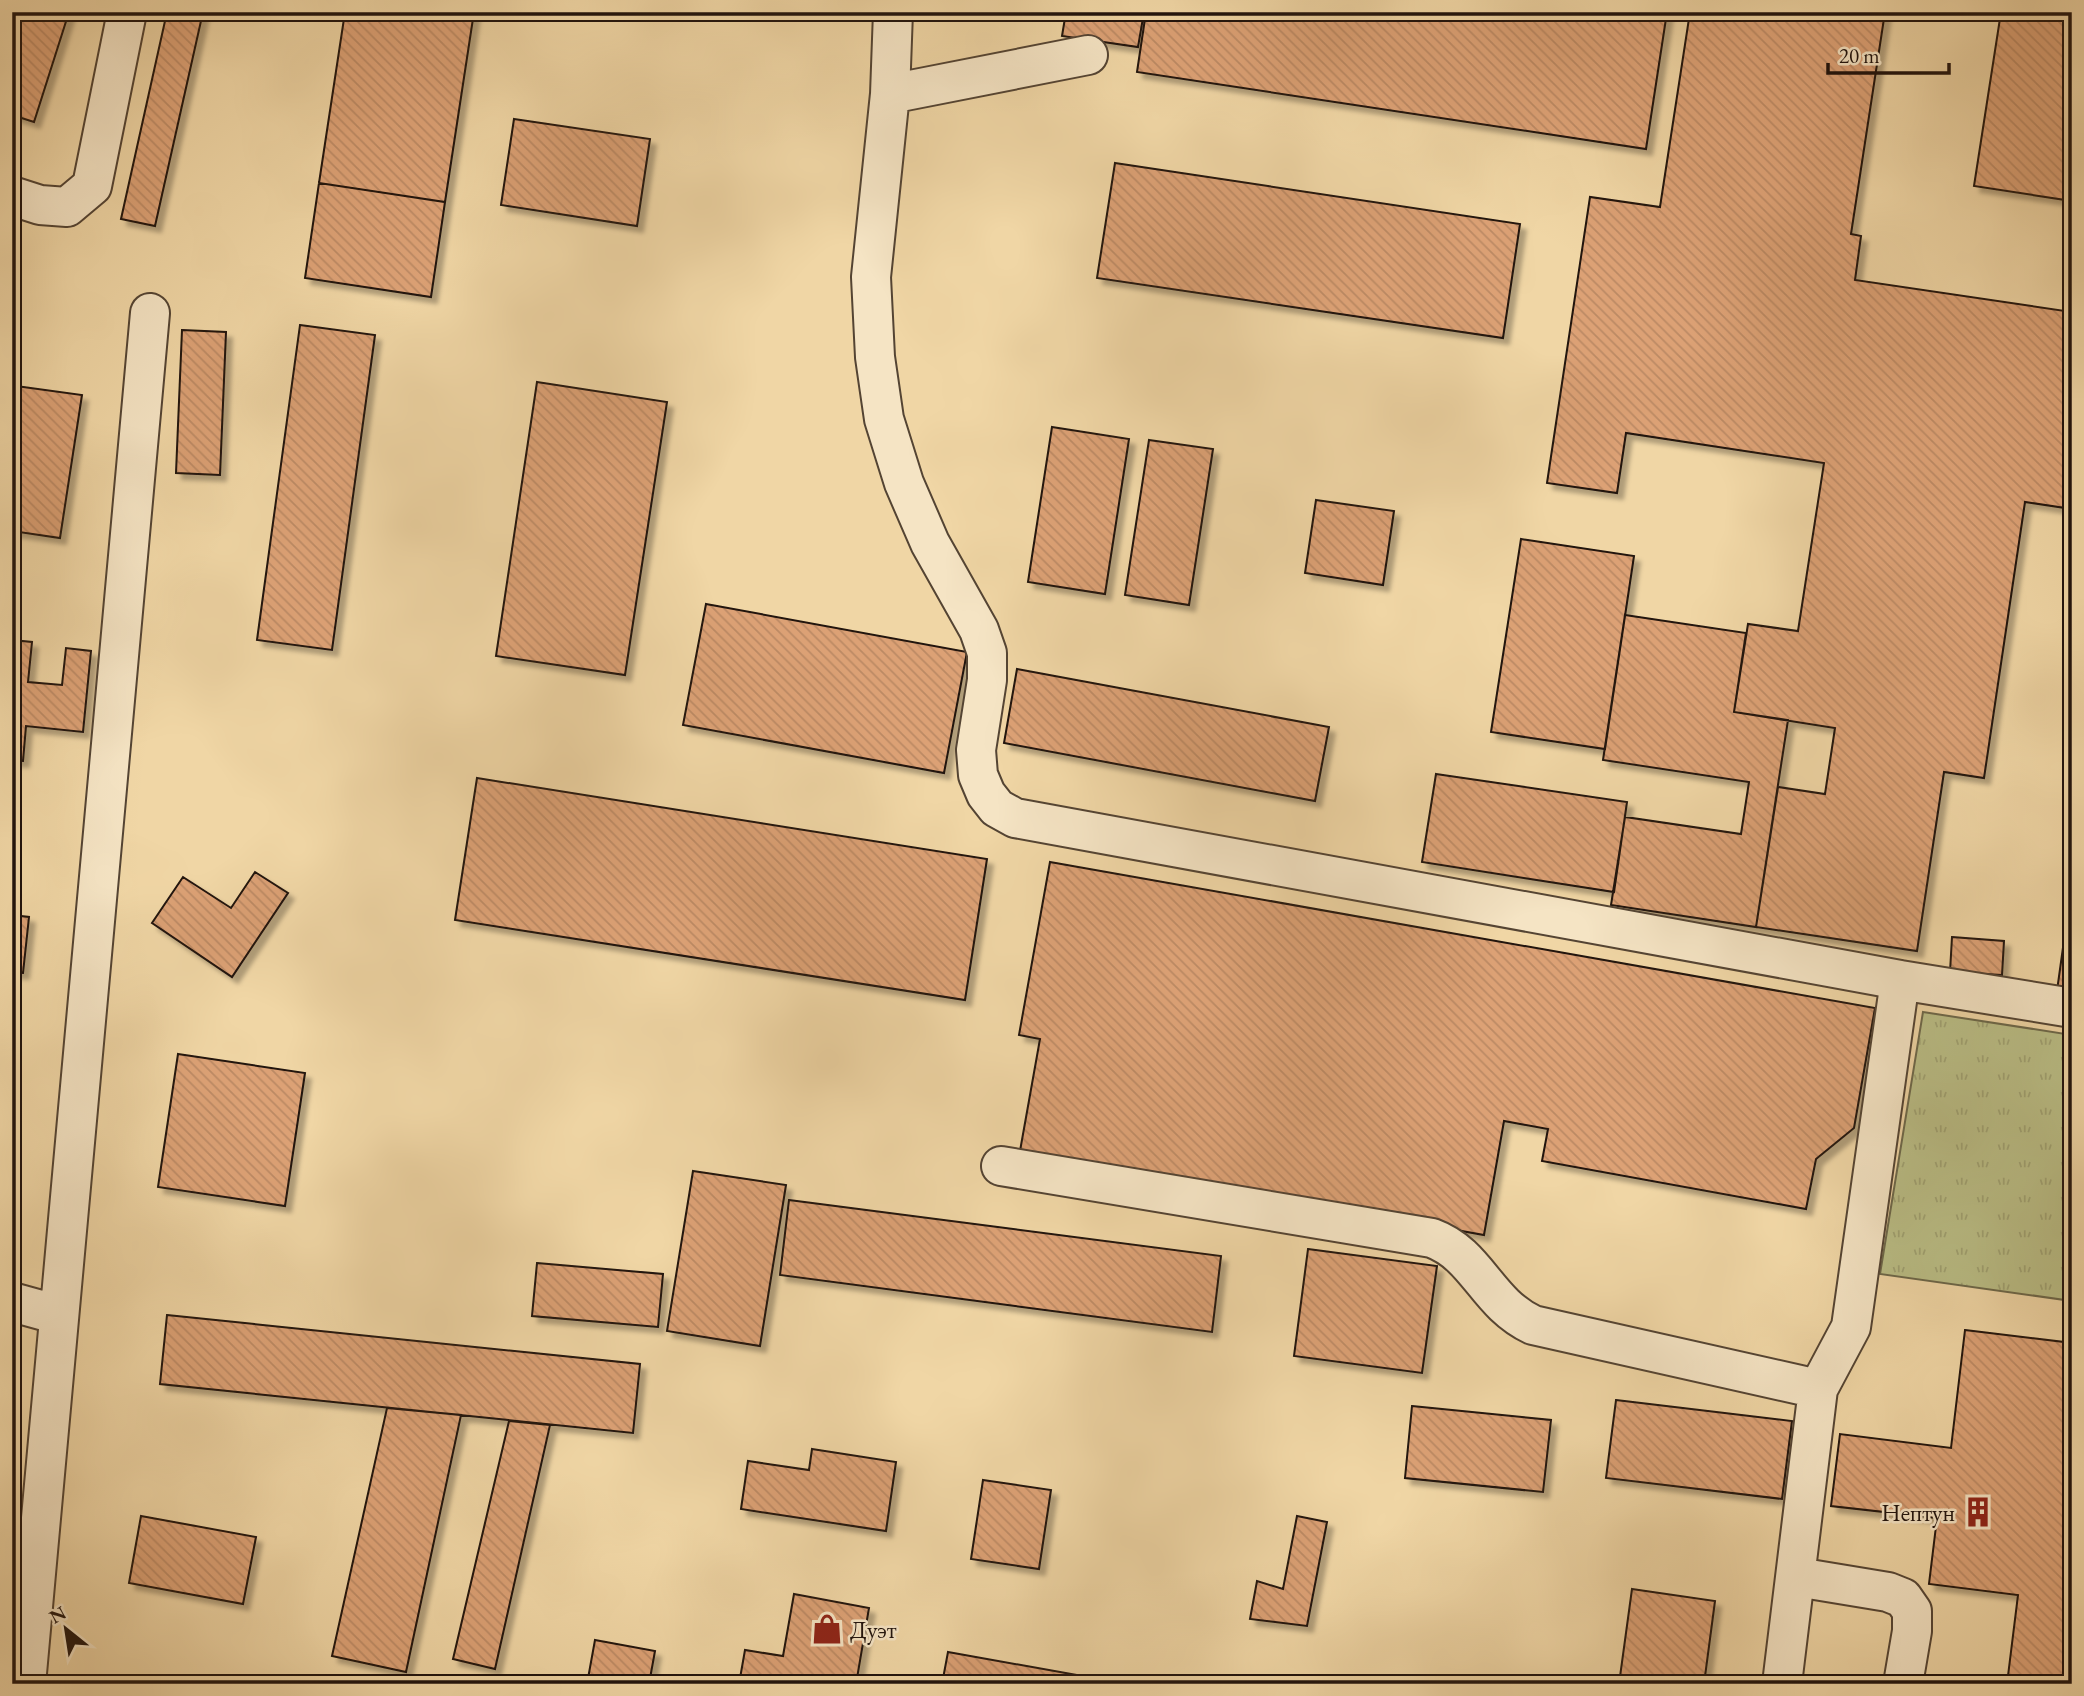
<svg xmlns="http://www.w3.org/2000/svg" width="2084" height="1696" font-family="'EB Garamond',serif">
  <style>
    .park { fill: url(#park-tufts); stroke: #6d684a; stroke-width: 2 }
    .building { fill: url(#building-back-hatch); stroke: #20130d; stroke-width: 2; filter: url(#shadow) }
    .lines { fill: none; stroke-linecap: round; stroke-linejoin: round }
    .minor-casing { stroke: #544433; stroke-width: 42 }
    .minor { stroke: #f5e4c4; stroke-width: 38 }
    .labels { text-anchor: middle; dominant-baseline: central; stroke-width: 5; stroke-linejoin: round; paint-order: stroke }
    .poi-label { font-size: 24px; fill: #20130d; stroke: #f5e4c4; text-anchor: end }
  </style>
  <defs>
    <pattern id="park-tufts" width="24" height="20" patternUnits="userSpaceOnUse" patternTransform="scale(1.75)"><rect width="24" height="20" fill="#babe86"/><path d="M3 7l-1-3M5 7V3M7 7l1-3M15 17l-1-3M17 17v-4M19 17l1-3" fill="none" stroke="#a0a272"/></pattern>
    <pattern id="building-back-hatch" width="6" height="6" patternUnits="userSpaceOnUse" patternTransform="scale(1.75)"><rect width="6" height="6" fill="#dca175"/><path d="M-1 5l2 2M0 0l6 6M5-1l2 2" fill="none" stroke="#bc8a64"/></pattern>
    <filter id="shadow"><feDropShadow dx="6" dy="6" stdDeviation="2" flood-color="#0004"/></filter>
  </defs>
  <rect width="100%" height="100%" fill="#f0d6a5"/>
  <filter id="stains"><feTurbulence type="fractalNoise" baseFrequency=".00286" numOctaves="4"/><feColorMatrix values="0 0 0 0 .2 0 0 0 0 .09 0 0 0 0 .02 0 0 0 .5 -.17"/></filter>
  <radialGradient id="worn" r=".72"><stop offset=".6" stop-color="#630" stop-opacity="0"/><stop offset="1" stop-color="#630" stop-opacity=".3"/></radialGradient>
  <!-- park -->
  <path class="park" d="M1923,1012L2072,1035V1301L1880,1274Z"/>
  <!-- building -->
  <path class="building" d="M24,12H69L34,122L12,115V49Z
    M167,12H203L155,226L121,219Z
    M345,12H474L445,202L319,183Z
    M1066,12H1144L1138,47L1062,36Z
    M1146,12H1667L1646,149L1137,72Z
    M1690,12H1885L1851,234L1861,236L1855,280L2072,312V509L2025,502L1984,778L1944,772L1917,951L1756,927L1778,787L1825,794L1835,728L1734,712L1748,624L1798,631L1824,463L1626,433L1617,493L1547,483L1590,197L1660,207Z
    M2001,12H2072V201L1974,186Z
    M514,119L650,139L637,226L501,205Z
    M1115,163L1520,224L1503,338L1097,278Z
    M319,183L445,202L431,297L305,278Z
    M300,325L375,335L332,650L257,640Z
    M182,330L226,332L220,475L176,473Z
    M537,382L667,402L625,675L496,656Z
    M16,386L82,395L60,538L12,531V413Z
    M1052,427L1129,439L1105,594L1028,582Z
    M1149,440L1213,449L1189,605L1125,595Z
    M1316,500L1394,511L1383,585L1305,573Z
    M1521,539L1634,556L1605,749L1491,732Z
    M706,604L967,652L944,773L683,725Z
    M1625,615L1746,633L1734,712L1788,720L1756,927L1611,905L1625,817L1741,834L1749,782L1603,760Z
    M12,640L32,642L28,682L62,685L66,648L91,651L83,732L26,726L23,761L12,760Z
    M1017,669L1329,727L1315,801L1004,743Z
    M1436,774L1627,802L1614,892L1422,862Z
    M477,778L987,859L965,1000L455,920Z
    M1050,862L1875,1008L1854,1128L1816,1159L1806,1209L1542,1161L1548,1129L1504,1121L1484,1235L1020,1151L1040,1039L1019,1035Z
    M255,872L288,893L232,977L152,923L183,877L231,908Z
    M2072,883V1001L2056,998Z
    M12,915L29,917L23,973L12,972Z
    M1952,937L2004,941L2002,975L1950,972Z
    M178,1054L305,1073L285,1206L158,1187Z
    M693,1171L786,1185L760,1346L667,1331Z
    M789,1200L1221,1256L1212,1332L780,1275Z
    M1308,1249L1437,1266L1422,1373L1294,1356Z
    M537,1263L663,1274L658,1327L532,1316Z
    M167,1315L640,1364L633,1433L160,1384Z
    M1965,1330L2072,1343V1684H2007L2018,1595L1929,1584L1937,1518L1831,1506L1840,1434L1951,1448Z
    M1616,1400L1792,1421L1782,1499L1606,1478Z
    M1412,1406L1551,1420L1543,1492L1405,1478Z
    M387,1408L461,1415L406,1672L332,1656Z
    M509,1421L550,1425L495,1669L453,1659Z
    M812,1449L896,1462L886,1531L741,1509L748,1461L809,1470Z
    M983,1480L1051,1490L1039,1569L971,1559Z
    M141,1516L256,1537L243,1604L129,1583Z
    M1297,1516L1327,1522L1307,1626L1250,1619L1257,1581L1283,1589Z
    M1632,1589L1715,1601L1704,1684H1619Z
    M794,1594L869,1608L856,1684H739L745,1650L783,1656Z
    M595,1640L655,1651L649,1684H587Z
    M948,1652L1127,1684H942Z"/>
  <g class="lines">
    <!-- minor casing -->
    <g class="minor-casing">
      <path id="minor" d="M893,12L890,94L871,277L875,357L884,419L904,483L930,543L979,630L987,653V680L976,750L978,775L986,794L997,808L1015,818L1900,980
        M890,94L1088,55
        M12,196L40,205L67,207L92,186L127,12
        M1001,1166L1432,1238C1478,1255 1486,1303 1533,1325L1818,1389
        M12,1302L59,1315
        M1797,1577L1888,1592L1903,1598L1912,1611V1631L1903,1684
        M26,1684L150,313
        M1782,1684L1818,1389L1851,1327L1900,980L2072,1008"/>
    </g>
    <!-- minor -->
    <use href="#minor" class="minor"/>
  </g>
  <!-- icons -->
  <defs>
    <g id="building-bare" transform="scale(2.415)"><path d="M-4-6H4V6H1V3H-1V6H-4ZM-2.5-4.3h1.7v1.8h-1.7ZM.8-4.3h1.7v1.8H.8ZM-2.5-1h1.7V.8h-1.7ZM.8-1h1.7V.8H.8Z" fill="#8f2418" stroke="#f5e4c4" stroke-width="2.5" paint-order="stroke"/></g>
    <g id="shop-bare" transform="scale(2.415)"><path d="M-5-2.5h2.3a2.7 3.5 0 0 1 5.4 0H5L5.5 6h-11ZM-1.5-2.5h3a1.5 2.3 0 0 0-3 0Z" fill="#8f2418" stroke="#f5e4c4" stroke-width="2.5" paint-order="stroke"/></g>
  </defs>
  <g fill-rule="evenodd">
    <use href="#building-bare" x="1978" y="1512"/>
    <use href="#shop-bare" x="827" y="1629"/>
  </g>
  <g class="labels">
    <!-- poi labels -->
    <g class="poi-label">
      <text x="1955" y="1512">Нептун</text>
      <text x="850" y="1629" text-anchor="start">Дуэт</text>
    </g>
  </g>
  <!-- margin -->
  <rect width="2084" height="1696" fill="none" stroke="#f0d6a5" stroke-width="42"/>
  <rect x="14" y="14" width="2056" height="1668" fill="none" stroke="#20130d" stroke-width="3.5"/>
  <rect x="21" y="21" width="2042" height="1654" fill="none" stroke="#20130d" stroke-width="2"/>
  <!-- north arrow -->
  <g transform="translate(66 1629) rotate(330)" stroke="#f5e4c4" stroke-width="5" paint-order="stroke">
  <path d="M0-5L12 26L0 18L-12 26Z" fill="#20130d"/>
  <text y="-10" font-size="19" font-weight="bold" text-anchor="middle" fill="#20130d">N</text>
  </g>
  <!-- scale -->
  <path d="M1828 63v10h121v-10" fill="none" stroke="#20130d" stroke-width="3.5"/>
  <text x="1839" y="63" font-size="21" fill="#20130d" stroke="#f5e4c4" stroke-width="5" paint-order="stroke">20 m</text>
  <rect width="100%" height="100%" filter="url(#stains)"/>
  <rect width="100%" height="100%" fill="url(#worn)"/>
</svg>
